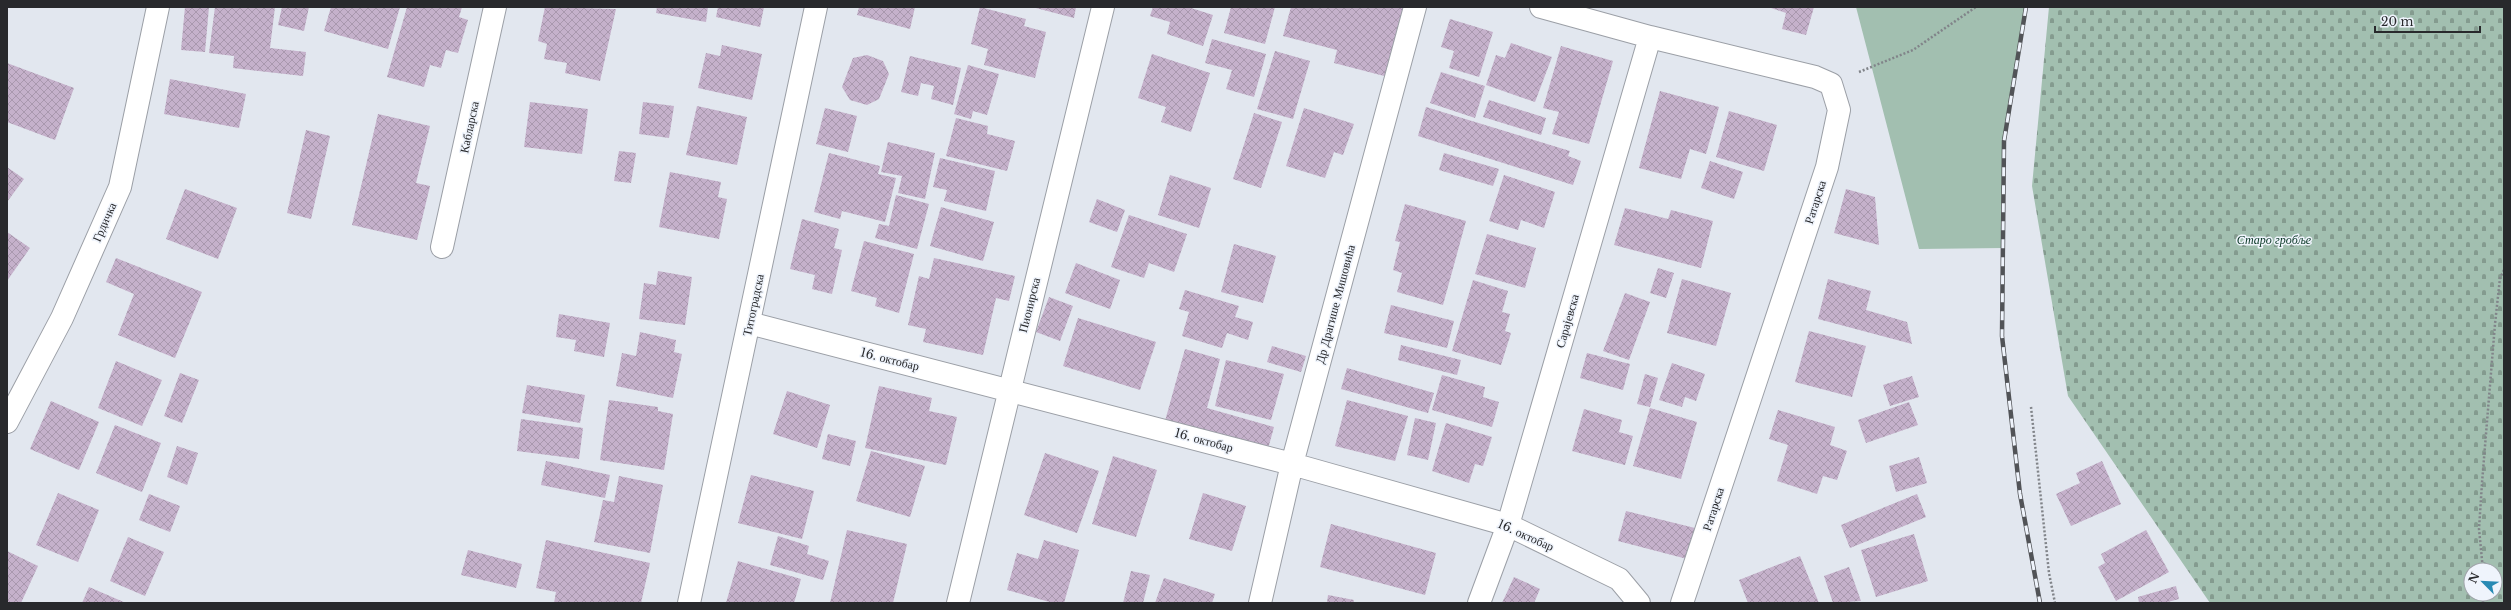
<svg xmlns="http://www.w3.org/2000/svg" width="2511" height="610" font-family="'Libre Baskerville',serif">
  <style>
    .grass { fill: #a2bfb0 }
    .cemetery { fill: url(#cemetery-stones); fill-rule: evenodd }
    .building { fill: url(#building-cross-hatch) }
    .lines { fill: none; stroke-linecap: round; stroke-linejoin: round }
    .minor-casing { stroke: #9b9fa6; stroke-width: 24 }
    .path { stroke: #818489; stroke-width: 2.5; stroke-dasharray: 2 2; stroke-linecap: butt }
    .minor { stroke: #fff; stroke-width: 22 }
    .rail-casing { stroke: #515357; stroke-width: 4.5 }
    .rail { stroke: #eff4fc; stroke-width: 3; stroke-dasharray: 9; stroke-linecap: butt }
    .labels { text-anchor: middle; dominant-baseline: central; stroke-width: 3; stroke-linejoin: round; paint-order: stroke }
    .street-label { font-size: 12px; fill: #28292c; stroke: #eff4fc }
    .park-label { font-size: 12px; font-style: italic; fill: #083624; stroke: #eff4fc }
  </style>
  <defs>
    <pattern id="cemetery-stones" width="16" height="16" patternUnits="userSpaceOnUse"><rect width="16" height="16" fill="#a2bfb0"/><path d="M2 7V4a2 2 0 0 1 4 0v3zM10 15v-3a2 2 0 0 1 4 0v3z" fill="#849b8f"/></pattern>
    <pattern id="building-cross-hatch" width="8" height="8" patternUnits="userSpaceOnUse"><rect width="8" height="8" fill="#c5b1cb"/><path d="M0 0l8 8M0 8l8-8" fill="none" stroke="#a998ae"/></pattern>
  </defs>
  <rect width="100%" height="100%" fill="#e2e7ef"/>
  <!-- grass -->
  <path class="grass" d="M1856,7H2026L2004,141L2003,248L1919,249Z"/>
  <!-- cemetery -->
  <path class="cemetery" d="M2049,7H2504V603H2210L2068,396L2032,186ZM2471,570H2495V594H2471Z"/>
  <!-- building -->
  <path class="building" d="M185,7H209L205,52L181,50Z
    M215,7H275L270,48L306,52L303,76L233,68L234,56L209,53Z
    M282,7H309L304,31L278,25Z
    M331,7H400L388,49L324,31Z
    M407,7H462L459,17L468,20L458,53L446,50L441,68L430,65L424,87L387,77Z
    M545,7L616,9L600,81L565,73L567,63L544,59L547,44L538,41Z
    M657,7H708L706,22L656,13Z
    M718,7H764L760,27L716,17Z
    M859,7H915L910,29L857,15Z
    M980,7L1026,19L1024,26L1046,32L1035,78L984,65L988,49L971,44Z
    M1032,7H1076L1074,18Z
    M1153,7H1188L1213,15L1203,46L1167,34L1170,22L1150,16Z
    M1231,7H1275L1265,44L1224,33Z
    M1291,7H1405L1388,77L1334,63L1337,50L1283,36Z
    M1768,7H1814L1806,35L1782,29L1786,13Z
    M1450,19L1493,32L1479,77L1449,68L1454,51L1441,47Z
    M1212,39L1266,54L1254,97L1226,89L1232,70L1205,63Z
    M1511,43L1552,57L1535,102L1486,85L1496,55L1505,58Z
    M722,45L762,54L752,100L698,88L706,53L720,56Z
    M1561,46L1613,61L1589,144L1552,134L1559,112L1543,108Z
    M1275,51L1310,61L1293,119L1257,109Z
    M1152,54L1210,73L1191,132L1161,122L1166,107L1138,98Z
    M867,55L883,61L889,74L879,99L867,105L850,100L842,87L853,58Z
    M910,56L961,68L953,105L931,99L934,86L921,83L918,96L901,92Z
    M7,63L74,88L55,140L7,122Z
    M968,65L999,74L987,115L973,111L971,119L954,114Z
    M1441,72L1485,86L1475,118L1430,103Z
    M170,79L246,94L239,128L164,114Z
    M1660,91L1719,107L1706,154L1690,149L1681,179L1639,168Z
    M1489,100L1546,118L1541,135L1483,117Z
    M530,102L588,109L582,154L524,147Z
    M643,102L674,106L669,138L639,134Z
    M697,106L747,117L737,165L686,155Z
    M1426,107L1570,151L1568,156L1581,161L1573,185L1418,136Z
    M825,108L857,116L848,152L816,144Z
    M1304,108L1354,124L1343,155L1334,152L1325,178L1286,166Z
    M1729,111L1777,125L1764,171L1716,157Z
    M1254,113L1282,122L1261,188L1233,179Z
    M378,114L430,126L416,183L430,186L417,240L352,225Z
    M956,118L988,126L987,134L1015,141L1007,171L946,156Z
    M306,130L330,136L311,219L287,213Z
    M888,142L935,153L925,199L898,193L902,176L881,172Z
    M619,151L636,153L631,183L614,181Z
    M829,153L880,166L878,174L896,178L885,222L842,211L840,219L814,212Z
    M1444,153L1499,169L1493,186L1439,170Z
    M940,158L995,171L986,211L944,201L947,190L933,187Z
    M1710,161L1743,172L1734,199L1701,188Z
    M7,167L24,179L7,202Z
    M670,172L721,182L718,197L727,199L719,239L659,227Z
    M1170,175L1211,188L1199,228L1158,215Z
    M1504,175L1555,192L1544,228L1521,220L1518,230L1489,221Z
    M185,189L237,208L218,259L166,239Z
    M1846,189L1875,197L1879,245L1834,233Z
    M896,195L929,204L917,249L875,238L879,224L889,226Z
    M1097,199L1125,210L1117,232L1089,222Z
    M1405,204L1466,221L1443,305L1397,292L1402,273L1393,270L1400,242L1395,241Z
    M941,207L994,222L983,261L930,246Z
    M1625,208L1668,219L1671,210L1713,221L1701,268L1614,245Z
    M1129,215L1187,234L1174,272L1149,263L1144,278L1111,267Z
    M802,219L839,229L834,248L842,250L832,294L812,289L815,275L790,269Z
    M7,232L30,248L7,281Z
    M1487,234L1536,248L1525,288L1475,274Z
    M864,241L914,254L899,313L875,306L877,298L851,291Z
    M1234,244L1276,256L1263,303L1221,292Z
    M116,258L202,292L175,358L118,335L134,294L106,282Z
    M934,258L1015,276L1009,301L996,298L983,355L923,342L926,329L908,325L919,276L929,279Z
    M1076,263L1120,280L1110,309L1065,293Z
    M1658,268L1674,273L1666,298L1650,293Z
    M658,271L692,277L685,325L639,319L644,283L656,285Z
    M1682,279L1731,293L1716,346L1667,333Z
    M1828,279L1871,291L1866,310L1907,322L1912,344L1818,319Z
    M1473,280L1508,291L1502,312L1510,314L1505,331L1511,333L1501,365L1452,351Z
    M1185,290L1239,306L1235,317L1253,322L1248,340L1227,333L1222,348L1182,336L1189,312L1179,309Z
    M1625,293L1650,302L1629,360L1603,351Z
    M1049,297L1073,306L1060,341L1036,332Z
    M1391,305L1454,321L1447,348L1384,333Z
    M559,314L610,323L604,357L574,351L576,340L556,337Z
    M1078,318L1156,342L1140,390L1063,366Z
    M1809,331L1866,346L1852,397L1795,382Z
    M640,332L676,340L674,352L682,354L673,398L616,386L622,353L636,356Z
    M1401,345L1461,360L1457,375L1398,360Z
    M1272,346L1306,356L1301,372L1267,362Z
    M1185,349L1220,359L1207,408L1274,427L1268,449L1165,421Z
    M1587,353L1630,364L1623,390L1580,378Z
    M1226,360L1284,374L1271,420L1215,406Z
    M116,361L162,380L142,426L98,408Z
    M1672,363L1705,374L1696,401L1685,397L1682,407L1659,400Z
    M1347,368L1434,393L1428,413L1341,389Z
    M180,373L199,380L182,423L164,416Z
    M1645,374L1658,378L1650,407L1637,404Z
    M1442,375L1485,387L1483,397L1499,402L1492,427L1432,410Z
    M1912,376L1919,397L1890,406L1883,385Z
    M527,385L585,395L580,423L522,413Z
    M879,386L932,398L929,411L957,417L946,465L865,448Z
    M787,391L830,405L817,448L773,434Z
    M609,400L658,407V411L673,414L664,470L600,460Z
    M1347,400L1408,416L1395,461L1335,446Z
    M51,401L99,422L79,470L30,449Z
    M1909,402L1918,425L1866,443L1858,420Z
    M1650,408L1697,422L1681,479L1633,466Z
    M1584,409L1622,420L1619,432L1633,436L1625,465L1572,451Z
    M1778,410L1835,427L1830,445L1847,451L1837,480L1823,476L1817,494L1777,481L1788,445L1769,439Z
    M1415,418L1436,423L1428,460L1407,455Z
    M521,419L583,428L579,459L517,451Z
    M1446,423L1492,437L1483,466L1475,464L1469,483L1432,471Z
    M115,425L161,443L142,492L96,473Z
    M828,434L856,441L850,466L822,459Z
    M177,446L198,453L187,485L167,477Z
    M871,451L925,466L910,517L856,501Z
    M1045,453L1099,471L1077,533L1024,515Z
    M1113,456L1157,470L1136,537L1092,524Z
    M1919,457L1927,483L1896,492L1889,466Z
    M546,461L610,475L605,498L541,485Z
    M2102,461L2121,504L2071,526L2056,494L2080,483L2076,473Z
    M751,475L814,491L802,539L738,523Z
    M619,476L663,485L650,553L594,542L603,500L614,502Z
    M58,493L99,510L78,562L36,545Z
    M1203,493L1246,506L1232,551L1189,539Z
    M149,494L180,506L170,532L139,520Z
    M1917,494L1926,517L1850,548L1841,525Z
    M1626,511L1695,528L1687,559L1618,541Z
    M1331,524L1436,553L1425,595L1320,567Z
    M847,530L907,544L893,603H830Z
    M2146,530L2169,572L2116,601L2098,567L2105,563L2101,554Z
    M1914,534L1928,581L1876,597L1861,550Z
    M778,536L809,546L807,554L829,561L823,580L770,565Z
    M128,537L164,552L145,596L110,581Z
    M546,540L650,563L641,603H554L556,592L536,588Z
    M1044,540L1079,550L1064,603H1053L1007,590L1017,553L1038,559Z
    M468,550L522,564L516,588L461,575Z
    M7,551L38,566L21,603H7Z
    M1800,556L1819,603H1748L1739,580Z
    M738,561L801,579L794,603H726Z
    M1849,567L1861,601L1833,603L1824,576Z
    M1131,571L1150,575L1143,603H1123Z
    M1514,577L1540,589L1534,603H1502Z
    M1164,578L1215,594L1212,603H1155Z
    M2176,586L2179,599L2164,603H2139L2138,597Z
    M89,587L126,603H82Z
    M1328,595L1354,600L1353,603H1327Z"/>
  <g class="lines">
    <!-- minor casing -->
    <g class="minor-casing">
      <path id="minor" d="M1541,7L1650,37L1815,77L1831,84L1839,110L1827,167L1682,603
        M442,247L495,7
        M749,323L1292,464L1508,525L1619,579L1639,603
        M7,422L62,318L120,187L158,7
        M689,603L816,7
        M958,603L1103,7
        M1260,603L1292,464L1415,7
        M1479,603L1508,525L1650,37"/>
    </g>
    <!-- path -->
    <path class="path" d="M1859,72L1913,50L1976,7
      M2031,407L2049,573L2055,603
      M2483,570L2479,529L2482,483L2495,324L2500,278L2504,270
      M2483,603V594"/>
    <!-- minor -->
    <use href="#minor" class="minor"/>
    <!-- rail casing -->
    <g class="rail-casing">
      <path id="rail" d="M2026,7L2004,141L2002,336L2020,494L2040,603"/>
    </g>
    <!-- rail -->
    <use href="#rail" class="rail"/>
  </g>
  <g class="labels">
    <!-- street labels -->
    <g class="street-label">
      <text transform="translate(469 127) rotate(-78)">Кабларска</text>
      <text transform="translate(1815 202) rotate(-72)">Ратарска</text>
      <text transform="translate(104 222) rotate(-66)">Грдичка</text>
      <text transform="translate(1335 304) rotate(-75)">Др Драгише Мишовића</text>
      <text transform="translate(753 305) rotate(-78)">Титоградска</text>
      <text transform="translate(1029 305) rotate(-76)">Пионирска</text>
      <text transform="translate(1567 321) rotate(-74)">Сарајевска</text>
      <text transform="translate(890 359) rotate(14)">16. октобар</text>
      <text transform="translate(1204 440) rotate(15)">16. октобар</text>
      <text transform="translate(1713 509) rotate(-72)">Ратарска</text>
      <text transform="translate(1526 535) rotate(24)">16. октобар</text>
    </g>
    <!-- park labels -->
    <g class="park-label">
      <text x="2274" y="239">Старо гробље</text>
    </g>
  </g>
  <!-- border -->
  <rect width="2511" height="610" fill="none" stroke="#28292c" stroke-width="16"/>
  <!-- north arrow -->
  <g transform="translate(2483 582) rotate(294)"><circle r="19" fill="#eff4fc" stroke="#9fa3a9"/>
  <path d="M0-3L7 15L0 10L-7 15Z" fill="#288ab4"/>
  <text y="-6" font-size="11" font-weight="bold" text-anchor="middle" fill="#28292c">N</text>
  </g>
  <!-- scale -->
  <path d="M2375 26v6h105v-6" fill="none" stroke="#28292c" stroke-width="2"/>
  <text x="2381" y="26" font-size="12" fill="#28292c" stroke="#eff4fc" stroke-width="3" paint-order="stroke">20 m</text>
</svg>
